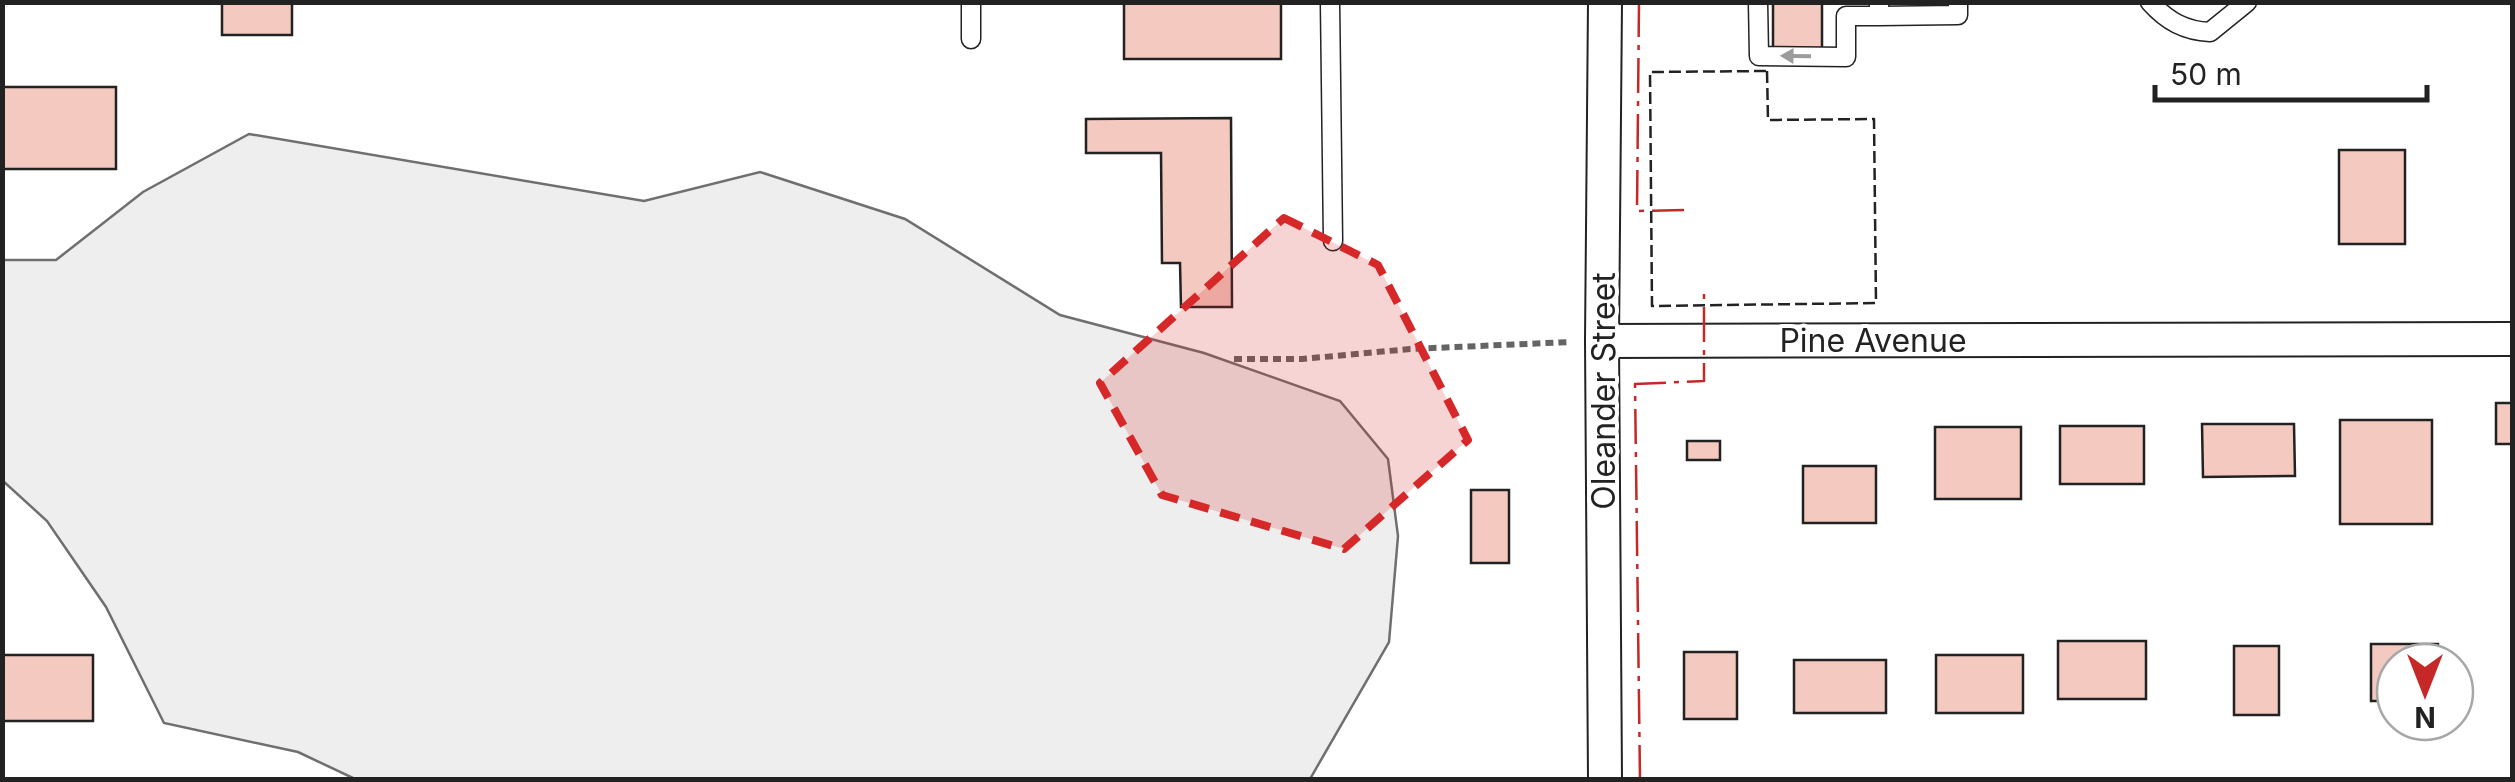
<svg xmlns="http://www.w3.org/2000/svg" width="2515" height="782" font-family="Inter,sans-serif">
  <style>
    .green { fill: #eee; stroke: #6f6f6f; stroke-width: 2.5 }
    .building { fill: #f3c9c0; stroke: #222; stroke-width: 2.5 }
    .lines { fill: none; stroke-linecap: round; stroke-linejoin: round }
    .service-casing { stroke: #222; stroke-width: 21 }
    .minor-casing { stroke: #222; stroke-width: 36 }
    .path { stroke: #646464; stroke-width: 6; stroke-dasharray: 8 5; stroke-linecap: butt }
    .service { stroke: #fff; stroke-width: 18 }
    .minor { stroke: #fff; stroke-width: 32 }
    .fence { stroke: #222; stroke-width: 2.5; stroke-dasharray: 12 5; stroke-linecap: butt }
    .power { stroke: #c62828; stroke-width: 2.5; stroke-dasharray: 35 8 5 8; stroke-linecap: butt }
    .oneway { fill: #9c9c9c }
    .marked { fill: #d62828; fill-opacity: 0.2; stroke: #d62828; stroke-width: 8; stroke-dasharray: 20 12; stroke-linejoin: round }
    .labels { text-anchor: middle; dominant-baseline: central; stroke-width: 8; stroke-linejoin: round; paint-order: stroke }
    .street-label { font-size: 32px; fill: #222; stroke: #fff }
  </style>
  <rect width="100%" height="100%" fill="#fff"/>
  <!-- green -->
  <path class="green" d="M249,134L644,201L760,172L905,219L1060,315L1204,353L1340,401L1388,459L1398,536L1389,642L1310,779H355L298,752L164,723L106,607L47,521L3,481V260H56L143,192Z"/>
  <!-- building -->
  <path class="building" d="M222,2H292V35H222Z
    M1124,2H1281V59H1124Z
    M1773,2H1822V49H1773Z
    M2,87H116V169H2Z
    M1231,118L1232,307H1181L1180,263H1162L1161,153H1086V119Z
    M2339,150H2405V244H2339Z
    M2496,403H2512V444H2496Z
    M2340,420H2432V524H2340Z
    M2202,424H2294L2295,476L2203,477Z
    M2060,426H2144V484H2060Z
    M1935,427H2021V499H1935Z
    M1687,441H1720V460H1687Z
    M1803,466H1876V523H1803Z
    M1471,490H1509V563H1471Z
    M2058,641H2146V699H2058Z
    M2371,644H2438V662H2395V701H2371Z
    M2234,646H2279V715H2234Z
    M1684,652H1737V719H1684Z
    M2,655H93V721H2Z
    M1936,655H2023V713H1936Z
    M1794,660H1886V713H1794Z"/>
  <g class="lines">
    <!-- service casing -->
    <g class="service-casing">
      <path id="service" d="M971,2V39
        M1330,2L1333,241
        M1758,2L1759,56L1846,57V16H1879V2
        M2150,2C2167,21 2185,31 2210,32L2247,2
        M1879,16L1958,15V2"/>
    </g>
    <!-- minor casing -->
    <g class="minor-casing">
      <path id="minor" d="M1602,341L2512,339
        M1605,780L1602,341L1605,2"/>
    </g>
    <!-- path -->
    <path class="path" d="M1234,359H1302L1410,349L1571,342"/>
    <!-- service -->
    <use href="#service" class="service"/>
    <!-- minor -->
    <use href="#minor" class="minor"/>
    <!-- fence -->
    <path class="fence" d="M1767,71L1768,120L1874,119L1876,303L1652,306L1650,72Z"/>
    <!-- power -->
    <path class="power" d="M1639,2L1637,211L1684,210
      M1640,780L1635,384L1704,381V292"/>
  </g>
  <!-- one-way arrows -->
  <defs><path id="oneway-solid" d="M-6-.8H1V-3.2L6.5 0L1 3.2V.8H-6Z" transform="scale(2.5)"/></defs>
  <use class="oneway" href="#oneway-solid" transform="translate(1796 56) rotate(-179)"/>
  <!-- marked area -->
  <path class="marked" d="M1284,218L1378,265L1468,440L1344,549L1162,495L1100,383Z"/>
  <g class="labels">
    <!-- street labels -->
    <g class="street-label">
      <text x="1873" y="340">Pine Avenue</text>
      <text transform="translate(1603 391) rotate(-90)">Oleander Street</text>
    </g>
  </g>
  <!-- border -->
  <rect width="2515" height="782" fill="none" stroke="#222222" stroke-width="10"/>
  <!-- north arrow -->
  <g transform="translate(2425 692) rotate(180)"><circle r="48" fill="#ffffff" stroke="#a7a7a7" stroke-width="2.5"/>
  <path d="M0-8L18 38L0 25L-18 38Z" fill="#c62828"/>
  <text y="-15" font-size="28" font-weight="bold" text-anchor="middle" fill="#222222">N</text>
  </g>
  <!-- scale -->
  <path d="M2155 85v15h272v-15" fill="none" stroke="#222222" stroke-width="5"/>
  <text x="2170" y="85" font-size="30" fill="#222222" stroke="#ffffff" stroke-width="8" paint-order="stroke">50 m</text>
</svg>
